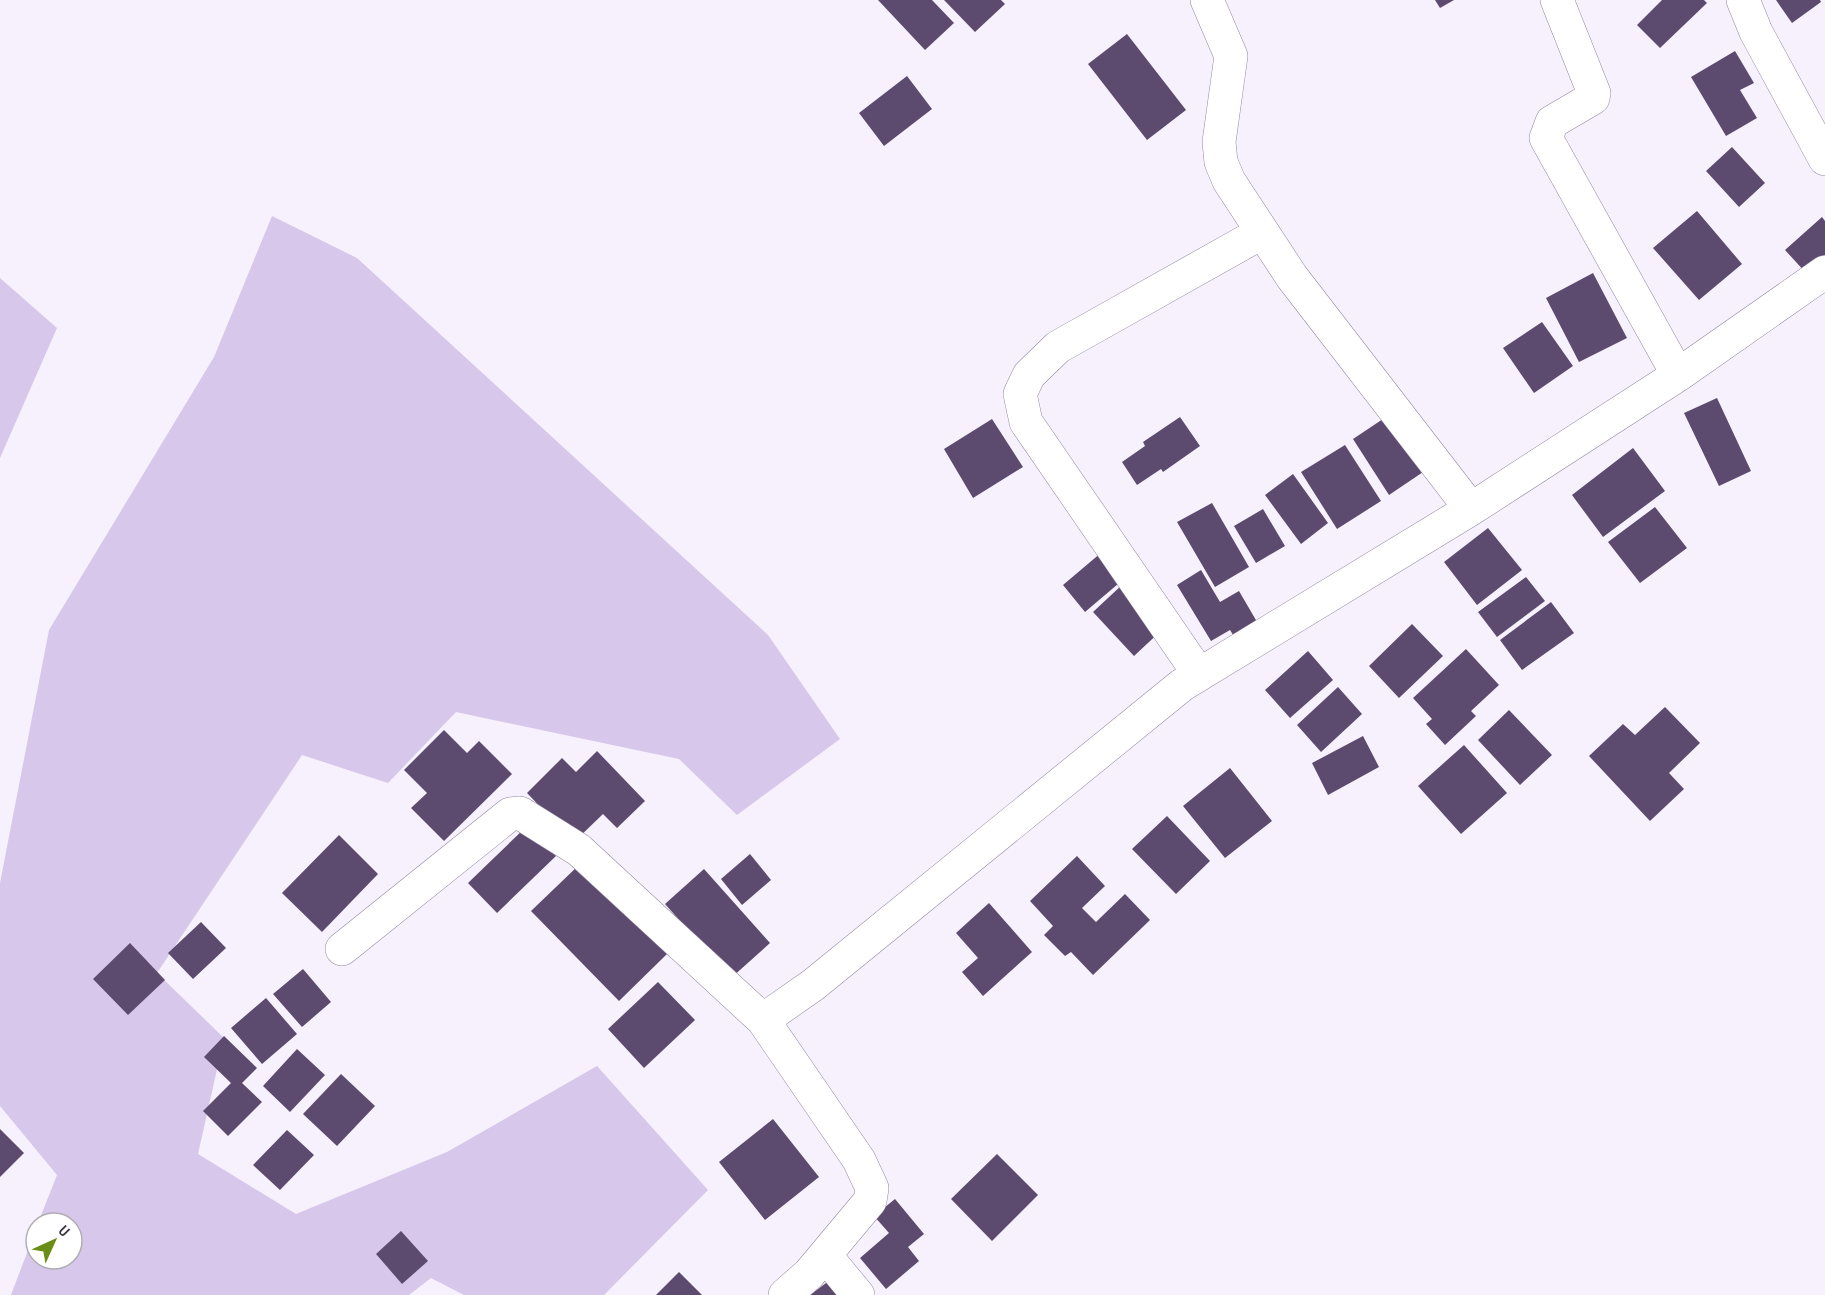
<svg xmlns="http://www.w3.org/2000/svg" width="1825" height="1295" font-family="'Sofia Sans Condensed',sans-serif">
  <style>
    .green { fill: #d7c7eb }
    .building { fill: #5c4b6e }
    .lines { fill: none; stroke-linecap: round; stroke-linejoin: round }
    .minor-casing { stroke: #9488a2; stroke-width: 34 }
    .minor { stroke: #fff; stroke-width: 33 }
  </style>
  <rect width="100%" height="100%" fill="#f6f1fc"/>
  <!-- green -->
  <path class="green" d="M272,216L357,258L768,635L840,739L737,815L679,759L456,712L388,783L302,755L157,973L224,1038L198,1154L296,1214L447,1152L597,1066L708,1190L604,1295H464L431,1278L409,1295H11L36,1229V1259H72V1223H38L57,1175L0,1106V883L49,630L214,357Z
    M0,278L57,328L0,458Z"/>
  <!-- building -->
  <path class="building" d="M878,0H932L954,23L925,50Z
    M944,0H1001L1005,4L975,32Z
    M1435,0H1454L1440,8Z
    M1662,0H1704L1707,3L1660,48L1637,25Z
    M1776,0H1820L1821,2L1792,23Z
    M1127,34L1186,110L1147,140L1088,64Z
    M1735,51L1754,83L1740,90L1757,118L1726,136L1691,77Z
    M907,76L932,109L884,146L859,113Z
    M1732,147L1765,183L1739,207L1706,171Z
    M1697,211L1742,264L1699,300L1653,248Z
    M1822,217L1825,221V258L1807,274L1785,250Z
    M1593,273L1627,338L1579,362L1546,298Z
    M1542,322L1573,366L1534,393L1503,348Z
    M1717,398L1751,471L1719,486L1684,413Z
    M1395,411L1432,466L1389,495L1353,439Z
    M1180,417L1200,446L1163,472L1161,469L1137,485L1122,462L1145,446L1143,442Z
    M992,419L1023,467L973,498L944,449Z
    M1345,445L1381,501L1337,529L1301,472Z
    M1633,448L1665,491L1603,537L1572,495Z
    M1293,474L1328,523L1301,544L1265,495Z
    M1212,503L1249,567L1215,587L1177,522Z
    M1655,507L1687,548L1640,583L1608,542Z
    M1263,509L1285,546L1256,563L1234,526Z
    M1488,528L1522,570L1477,605L1444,562Z
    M1102,552L1125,578L1085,612L1063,585Z
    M1201,570L1220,602L1239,591L1260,627L1237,641L1230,630L1211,641L1177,585Z
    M1526,577L1545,601L1497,637L1478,612Z
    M1123,584L1164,628L1134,656L1093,612Z
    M1551,602L1574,633L1522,670L1500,640Z
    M1412,624L1443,656L1399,698L1369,666Z
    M1466,649L1499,685L1471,711L1476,716L1445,745L1426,724L1432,719L1413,698Z
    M1308,651L1333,680L1290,718L1265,690Z
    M1338,687L1362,714L1321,752L1297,725Z
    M1665,707L1700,743L1669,773L1684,789L1650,821L1589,756L1623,724L1635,735Z
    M1509,710L1552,755L1520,785L1478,740Z
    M444,730L467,753L479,741L512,774L444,841L411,808L427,793L404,770Z
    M1363,736L1379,767L1328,795L1312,763Z
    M1464,745L1507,793L1461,834L1418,786Z
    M597,751L645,801L617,828L603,814L574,842L527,793L562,758L576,772Z
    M1230,768L1272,821L1225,858L1183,806Z
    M1167,816L1210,861L1176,894L1132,849Z
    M527,826L556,856L497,913L468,883Z
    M339,835L378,874L322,932L282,893Z
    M750,854L771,880L742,905L721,879Z
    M1077,856L1105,886L1082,908L1096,922L1125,894L1150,920L1093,975L1071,952L1065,956L1044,935L1053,926L1030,901Z
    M580,864L667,954L619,1001L531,911Z
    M704,869L770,943L731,978L665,904Z
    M989,903L1032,952L983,996L962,972L978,958L956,933Z
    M201,922L226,948L193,979L168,953Z
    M130,943L165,980L128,1015L93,979Z
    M303,969L331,1002L302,1027L273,994Z
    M658,982L695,1020L644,1068L608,1029Z
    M266,998L297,1034L262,1064L231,1028Z
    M224,1036L257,1068L242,1083L262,1102L228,1136L203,1111L231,1083L204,1057Z
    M297,1049L325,1075L290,1112L263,1086Z
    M341,1074L375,1106L337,1146L303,1114Z
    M773,1119L819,1177L765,1220L719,1162Z
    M0,1129L24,1153L0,1177Z
    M287,1130L314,1155L280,1190L253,1165Z
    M997,1154L1038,1195L992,1241L951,1199Z
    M895,1199L924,1234L908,1247L919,1261L886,1289L860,1258L889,1233L874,1216Z
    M401,1231L428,1261L402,1284L376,1254Z
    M679,1272L702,1295H656Z
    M830,1280L842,1295H810Z"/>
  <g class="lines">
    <!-- minor casing -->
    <g class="minor-casing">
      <path id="minor" d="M1207,0L1231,56L1219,142L1221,162L1229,181L1292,277L1471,509
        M1557,0L1594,93L1593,98L1552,122L1546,138L1678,375
        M1743,0L1756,32L1825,159
        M1199,674L1026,422L1020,394L1029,375L1058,347L1261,233
        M342,949L510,814L520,813L579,850L763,1020
        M825,1255L858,1295
        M785,1295L809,1274L870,1201L872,1188L859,1160L763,1020L813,985L1182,685L1471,509L1678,375L1825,272"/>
    </g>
    <!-- minor -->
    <use href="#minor" class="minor"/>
  </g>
  <!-- north arrow -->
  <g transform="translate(54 1241) rotate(45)"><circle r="28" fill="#ffffff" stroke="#b0aeb2" stroke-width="1.5"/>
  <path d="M0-4.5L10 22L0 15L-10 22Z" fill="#6a8d15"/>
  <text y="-9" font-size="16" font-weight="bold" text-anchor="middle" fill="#39343f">U</text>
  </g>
</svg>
